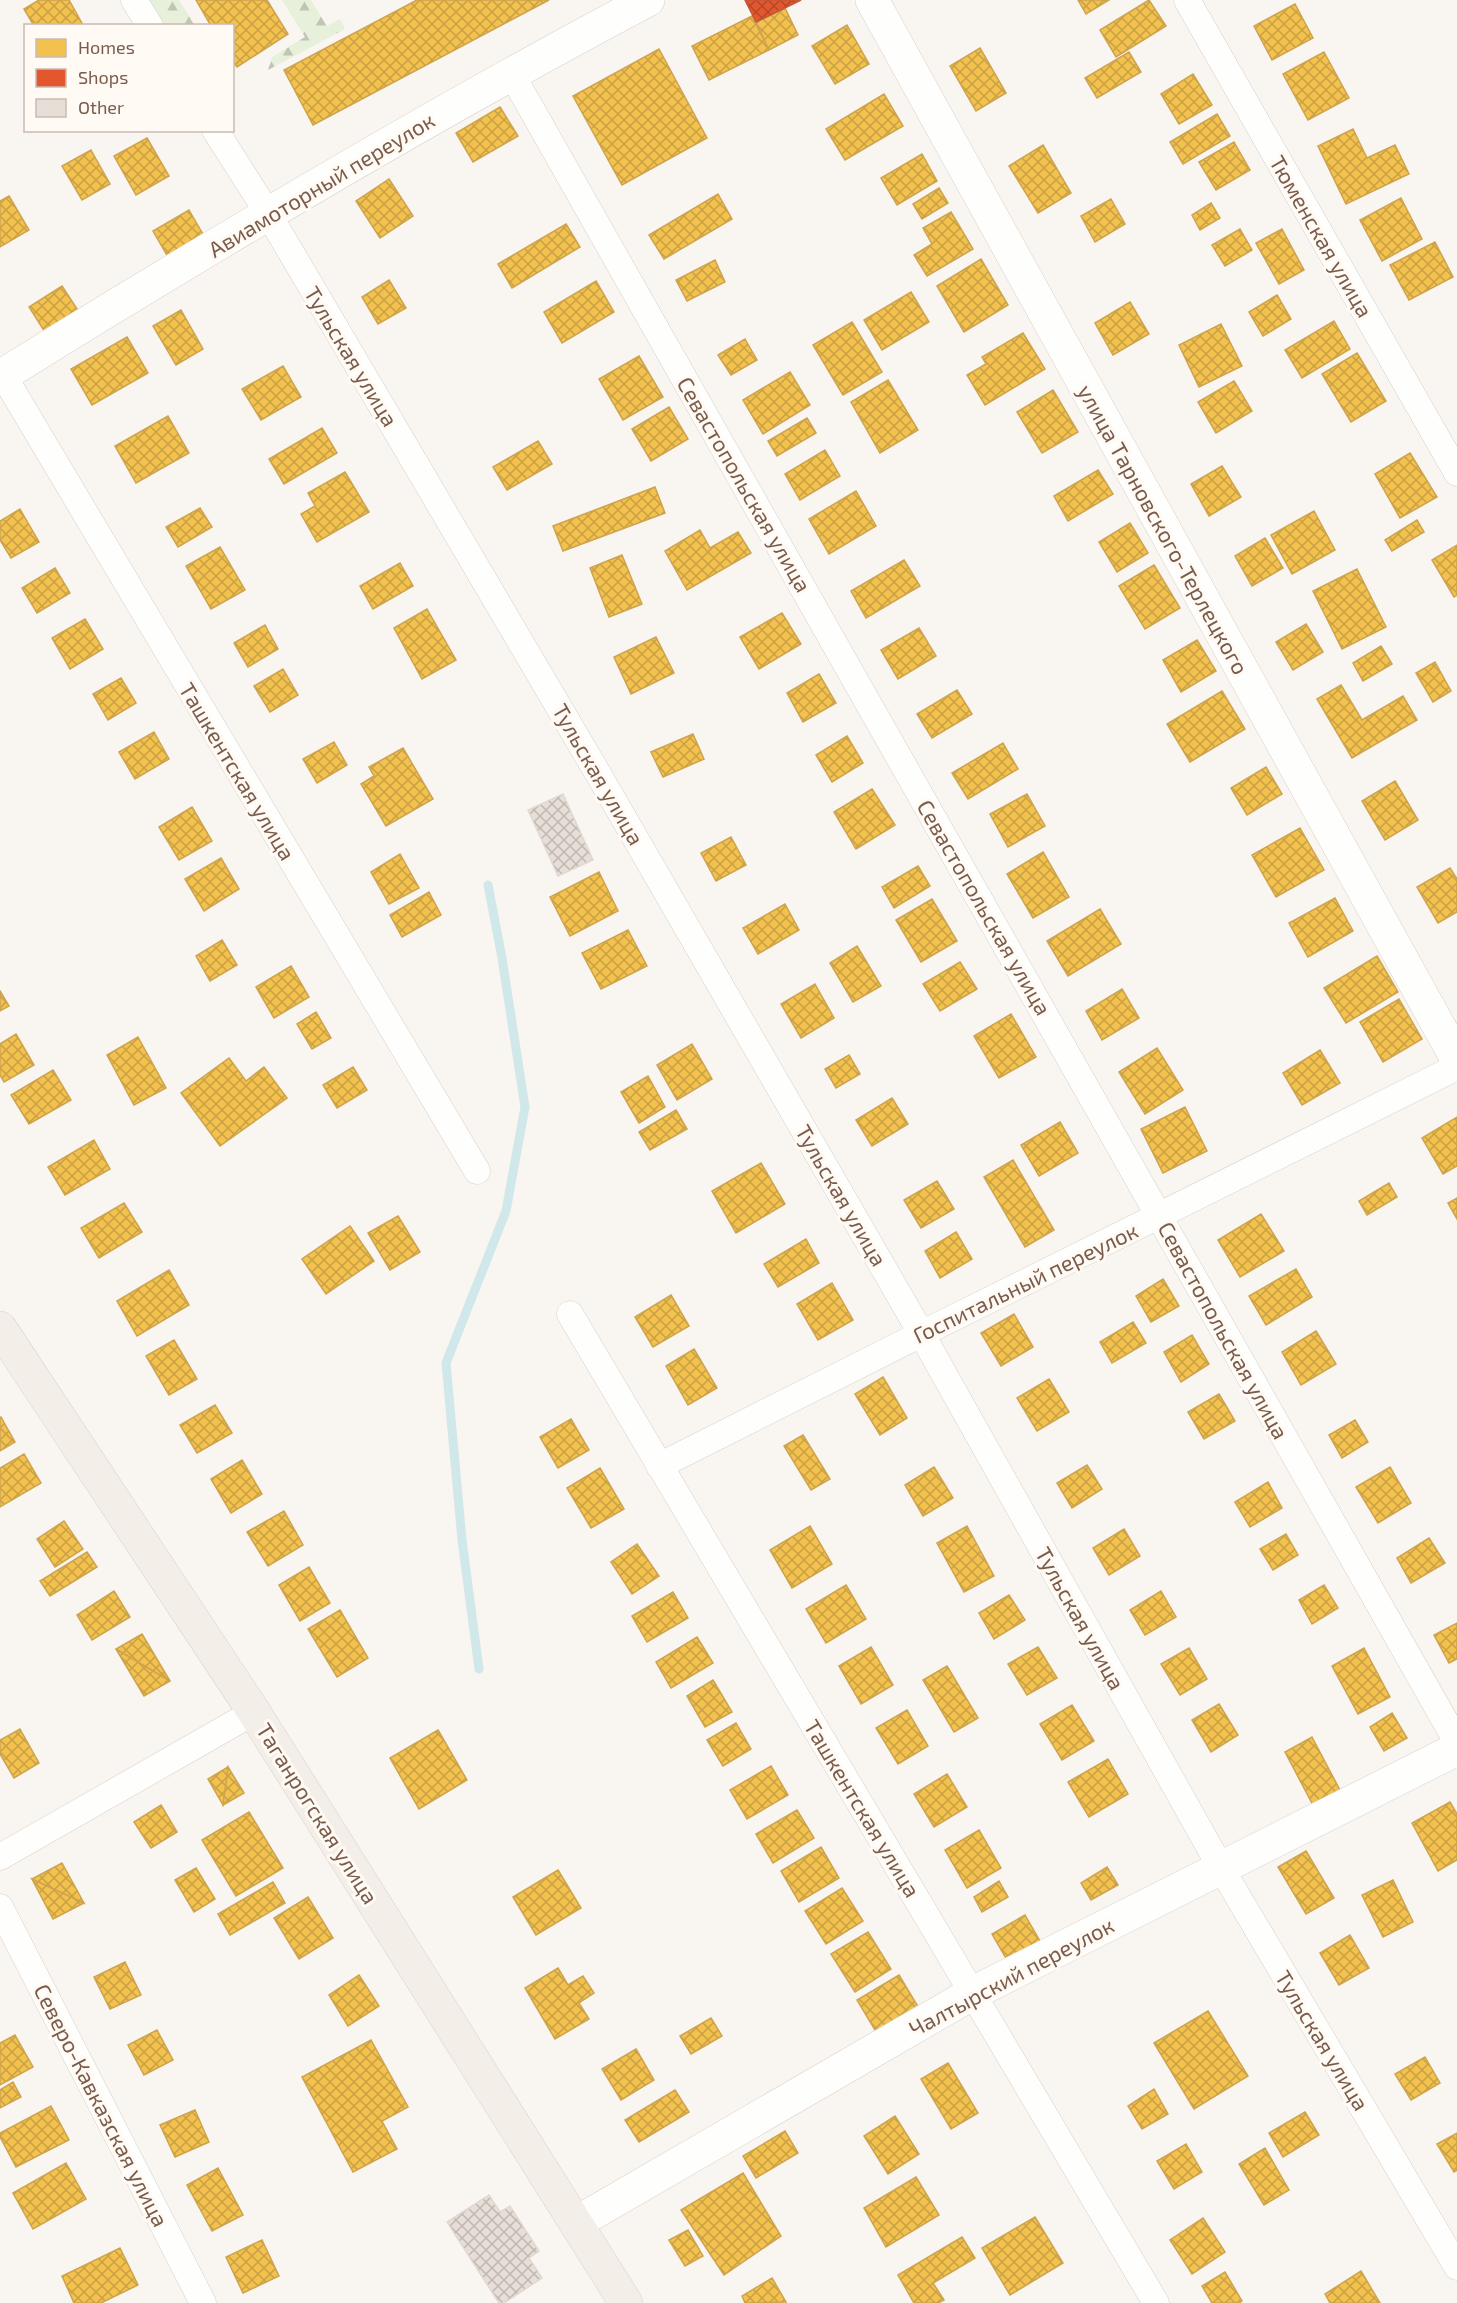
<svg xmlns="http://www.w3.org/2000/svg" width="1457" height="2303" font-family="'Exo 2',sans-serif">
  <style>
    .forest { fill: url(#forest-firs) }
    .homes { fill: url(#homes-cross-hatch); stroke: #cea34e; stroke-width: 1.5 }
    .shops { fill: url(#shops-cross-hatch); stroke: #c45837; stroke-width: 1.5 }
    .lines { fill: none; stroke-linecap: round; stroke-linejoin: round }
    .stream { stroke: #d0e8ea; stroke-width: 9 }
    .building { fill: url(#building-cross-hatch); stroke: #e2d8d2; stroke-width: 1.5 }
    .street-casing { stroke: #d7d1cb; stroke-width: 27 }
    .secondary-casing { stroke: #d9d2cb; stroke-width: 34 }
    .primary-casing { stroke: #dad1cc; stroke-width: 34 }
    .street { stroke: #fefefd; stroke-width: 26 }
    .secondary { stroke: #fefefd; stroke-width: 33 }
    .primary { stroke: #f3eee8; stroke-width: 33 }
    .labels { text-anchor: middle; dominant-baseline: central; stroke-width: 6; stroke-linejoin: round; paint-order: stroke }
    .street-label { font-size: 22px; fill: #7a5c4d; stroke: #fffaf3 }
  </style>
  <defs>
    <pattern id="forest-firs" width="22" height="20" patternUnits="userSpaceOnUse" patternTransform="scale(1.5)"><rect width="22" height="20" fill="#e7f0db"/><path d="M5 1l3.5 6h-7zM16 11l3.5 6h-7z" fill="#c0c6b4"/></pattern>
    <pattern id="homes-cross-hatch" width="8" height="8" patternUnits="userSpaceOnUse" patternTransform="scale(1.5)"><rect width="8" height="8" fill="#f2c14e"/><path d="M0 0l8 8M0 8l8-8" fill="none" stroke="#c9a043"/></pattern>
    <pattern id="shops-cross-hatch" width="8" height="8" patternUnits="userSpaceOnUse" patternTransform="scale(1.5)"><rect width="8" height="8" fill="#e4572e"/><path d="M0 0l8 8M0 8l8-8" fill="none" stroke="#b44828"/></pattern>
    <pattern id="building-cross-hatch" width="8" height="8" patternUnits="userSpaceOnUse" patternTransform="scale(1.5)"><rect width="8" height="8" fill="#e6ded7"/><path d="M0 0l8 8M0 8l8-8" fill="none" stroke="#bfb7b1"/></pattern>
  </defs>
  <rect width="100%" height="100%" fill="#f9f5f0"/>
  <!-- forest -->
  <path class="forest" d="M147,0H179L195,25H163Z
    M282,0H311L327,26L340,19L345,29L268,70L272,57L305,37Z"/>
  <!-- homes -->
  <path class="homes" d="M39,0H69L83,25L34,26L24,9Z
    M196,0H267L288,34L237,67L232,60V26H211Z
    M417,0H549L313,125L284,70Z
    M1078,0H1109L1086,14Z
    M1149,0L1166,26L1116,57L1100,30Z
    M1295,4L1313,38L1272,60L1254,26Z
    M785,8L798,35L769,50L756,22Z
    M752,16L769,50L709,80L692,46Z
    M847,25L869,64L835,84L812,46Z
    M980,48L1006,93L976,111L950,66Z
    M659,49L707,138L622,185L573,96Z
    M1129,52L1141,72L1097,98L1085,78Z
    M1324,52L1349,98L1308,120L1283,74Z
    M1193,74L1212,105L1179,124L1161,94Z
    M884,94L903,126L845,160L826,129Z
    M500,107L518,136L473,162L456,133Z
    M1217,114L1230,136L1183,164L1170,142Z
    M1353,129L1367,158L1395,145L1409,174L1346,204L1318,146Z
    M147,138L169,176L136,195L114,156Z
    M1234,142L1250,170L1216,190L1199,162Z
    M1043,145L1071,193L1038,213L1009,166Z
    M91,150L110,184L82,200L62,166Z
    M922,154L937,181L897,205L881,178Z
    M389,179L413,216L380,238L356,201Z
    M939,188L948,203L922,219L913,204Z
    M718,194L732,219L664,259L649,235Z
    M9,196L29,230L0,247V201Z
    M1401,198L1422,239L1382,261L1360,220Z
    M1111,199L1125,224L1095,242L1081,216Z
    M1211,203L1220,218L1200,230L1192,215Z
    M189,210L204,236L168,257L153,231Z
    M951,212L973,249L927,276L914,255L932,244L923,228Z
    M566,224L580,247L512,288L498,264Z
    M1240,229L1252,250L1225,266L1212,245Z
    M1282,229L1304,270L1279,284L1256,243Z
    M1435,242L1453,277L1409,300L1390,265Z
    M981,259L1008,305L964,332L937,286Z
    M715,260L725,282L687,301L676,280Z
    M389,280L406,308L378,324L362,297Z
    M596,281L614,312L562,343L544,312Z
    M62,286L83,318L50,340L29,307Z
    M911,292L929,322L882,350L864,320Z
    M1277,295L1291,319L1263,336L1249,312Z
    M1130,302L1149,334L1113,355L1095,323Z
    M181,310L203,349L176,365L153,326Z
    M1334,321L1350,349L1302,378L1285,350Z
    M852,322L882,372L843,395L813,345Z
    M1221,324L1242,366L1199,387L1179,345Z
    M1023,333L1045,369L985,405L967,375L986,364L982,357Z
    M127,337L148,373L92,405L71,369Z
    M745,339L757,360L731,375L718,355Z
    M1357,353L1386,401L1351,422L1322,374Z
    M639,356L663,397L623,420L599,379Z
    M283,366L301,397L261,420L242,389Z
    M790,372L810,405L763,434L743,400Z
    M888,380L918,430L880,453L851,402Z
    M1234,381L1252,411L1216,433L1198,402Z
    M1053,390L1078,432L1042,453L1017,412Z
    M669,407L688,439L651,461L632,429Z
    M168,416L189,453L136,483L115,446Z
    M807,418L816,433L777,456L768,441Z
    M322,428L337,453L284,484L269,459Z
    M538,441L552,464L507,490L493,467Z
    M825,450L840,476L800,500L785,474Z
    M1410,453L1437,497L1400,518L1375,474Z
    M1222,466L1241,497L1209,516L1191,484Z
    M1098,470L1113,494L1068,521L1054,496Z
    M345,472L369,512L317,542L301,514L315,506L308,493Z
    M655,487L665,513L563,551L553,526Z
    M856,491L876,526L829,554L809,519Z
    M200,508L212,527L178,547L166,527Z
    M20,509L39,542L11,558L0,540V521Z
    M1314,511L1335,550L1292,574L1271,535Z
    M1417,520L1424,532L1392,551L1385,540Z
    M1130,523L1148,553L1117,572L1099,542Z
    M700,530L710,548L738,532L751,553L687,590L665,551Z
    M1265,538L1283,568L1252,586L1235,556Z
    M1457,545V595L1454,597L1432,560Z
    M220,547L245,590L211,609L186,566Z
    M622,555L642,604L609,617L590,568Z
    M904,560L920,586L866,618L851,591Z
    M400,563L413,586L373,609L360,586Z
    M1154,565L1180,608L1145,629L1119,586Z
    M55,568L70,593L37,613L22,588Z
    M1357,569L1386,627L1342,649L1313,591Z
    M427,609L456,660L422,679L394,628Z
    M782,613L801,644L759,669L740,637Z
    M85,619L103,649L70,669L52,638Z
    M1306,624L1323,652L1293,670L1276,642Z
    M265,625L278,649L248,667L234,643Z
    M919,628L936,656L898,679L881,650Z
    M656,637L674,673L631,694L614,657Z
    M1197,640L1216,671L1181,692L1163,660Z
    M1381,646L1392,664L1363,681L1353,663Z
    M1435,662L1451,691L1433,702L1416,673Z
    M283,669L298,695L270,712L254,686Z
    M819,674L836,703L803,722L787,693Z
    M121,678L136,703L108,720L93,694Z
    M1341,685L1362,720L1403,696L1417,720L1352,758L1317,699Z
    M957,690L972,714L932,738L917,714Z
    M1222,691L1245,729L1190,762L1167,724Z
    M154,732L169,759L135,779L119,752Z
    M693,734L704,759L663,777L651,752Z
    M847,736L863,763L832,782L816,755Z
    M334,742L347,765L317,783L303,759Z
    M1003,743L1018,769L968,799L952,773Z
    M403,748L433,799L386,826L361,784L374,776L369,767Z
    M1266,767L1282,794L1247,815L1231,788Z
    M1395,781L1418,820L1385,840L1362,801Z
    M872,789L895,825L856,849L834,812Z
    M1027,794L1045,826L1008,847L990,814Z
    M192,807L212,841L179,860L159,827Z
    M1300,828L1324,870L1276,897L1252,855Z
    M731,837L746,865L716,881L701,853Z
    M1043,852L1069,897L1033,918L1007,874Z
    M400,854L419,888L389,904L371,872Z
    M221,858L239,889L204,911L185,879Z
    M918,866L930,886L894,908L882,887Z
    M1450,868L1457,879V912L1438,923L1417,887Z
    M599,872L618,911L570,936L550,897Z
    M429,892L441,915L402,937L390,915Z
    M1335,898L1353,931L1308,957L1289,923Z
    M932,899L957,941L921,962L896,920Z
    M785,904L799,930L758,954L743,928Z
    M1100,909L1121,944L1068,976L1047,941Z
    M628,930L647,966L601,989L582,953Z
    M222,940L237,965L210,981L196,956Z
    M857,946L881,986L853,1002L830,963Z
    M1377,956L1398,992L1346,1023L1324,988Z
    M960,962L977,989L940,1011L923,984Z
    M291,966L309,997L274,1018L256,987Z
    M815,984L834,1018L801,1038L781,1004Z
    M1122,989L1139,1018L1102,1040L1086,1011Z
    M0,991L9,1006L0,1011Z
    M1399,999L1422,1039L1383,1062L1360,1022Z
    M316,1012L331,1038L312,1049L297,1024Z
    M1011,1014L1036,1057L999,1078L974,1036Z
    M16,1034L34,1065L4,1082L0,1075V1044Z
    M138,1037L166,1088L134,1105L107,1055Z
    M692,1044L712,1079L677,1100L657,1065Z
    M1157,1048L1183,1090L1145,1114L1119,1072Z
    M1320,1050L1340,1083L1302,1105L1283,1073Z
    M849,1055L860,1074L836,1088L825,1069Z
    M229,1058L246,1081L264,1067L287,1098L220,1146L181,1093Z
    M353,1067L367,1090L337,1108L323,1085Z
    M53,1070L71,1100L29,1124L11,1095Z
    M648,1076L665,1107L639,1123L621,1092Z
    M892,1098L908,1124L872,1146L856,1120Z
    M1185,1107L1207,1151L1163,1173L1141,1129Z
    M676,1110L687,1129L650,1150L639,1132Z
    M1457,1117V1166L1443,1174L1422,1138Z
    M1060,1122L1078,1153L1039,1176L1021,1145Z
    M94,1140L110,1169L65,1195L48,1167Z
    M1013,1160L1054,1230L1025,1247L984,1177Z
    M761,1163L785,1204L736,1233L712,1191Z
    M937,1181L954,1209L921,1228L904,1200Z
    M1389,1183L1397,1197L1367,1215L1359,1201Z
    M1457,1198V1219L1448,1203Z
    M124,1203L142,1232L99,1258L81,1228Z
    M1261,1214L1284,1251L1240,1277L1218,1240Z
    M398,1216L420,1252L390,1270L368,1233Z
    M350,1226L374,1261L326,1294L302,1259Z
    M956,1232L972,1259L940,1278L925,1251Z
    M806,1239L819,1263L778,1287L764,1264Z
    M1296,1269L1312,1297L1266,1325L1249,1296Z
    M169,1270L189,1305L137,1336L117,1301Z
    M1163,1279L1179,1306L1151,1322L1136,1296Z
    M832,1283L853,1320L818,1340L797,1304Z
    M671,1295L689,1326L653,1347L635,1317Z
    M1014,1314L1033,1347L1001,1366L981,1333Z
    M1133,1322L1146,1343L1112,1363L1100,1342Z
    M1316,1331L1336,1364L1301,1385L1282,1352Z
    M1192,1335L1209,1364L1181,1382L1164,1352Z
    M174,1340L197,1379L169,1395L146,1356Z
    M694,1349L717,1388L688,1405L666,1366Z
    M883,1377L907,1418L880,1435L855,1394Z
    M1049,1379L1069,1412L1037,1431L1017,1398Z
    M1219,1394L1235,1421L1204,1439L1188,1412Z
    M215,1405L232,1433L197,1453L180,1425Z
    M1,1417L15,1442L0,1451V1418Z
    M571,1419L589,1450L558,1468L540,1437Z
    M1355,1420L1368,1442L1342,1458L1329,1435Z
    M803,1435L830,1479L811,1490L784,1446Z
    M24,1454L41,1483L0,1507V1468Z
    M242,1460L262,1494L231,1513L211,1479Z
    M1087,1465L1102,1489L1072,1508L1057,1483Z
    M934,1467L953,1498L923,1516L905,1485Z
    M1390,1467L1411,1503L1378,1523L1356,1487Z
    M600,1468L624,1509L591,1528L567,1488Z
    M1268,1482L1282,1508L1250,1527L1235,1502Z
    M284,1511L303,1545L268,1566L247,1532Z
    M64,1521L83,1549L55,1567L37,1539Z
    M810,1526L832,1564L792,1588L770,1550Z
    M967,1526L994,1576L964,1592L937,1543Z
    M1124,1529L1140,1556L1109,1575L1093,1548Z
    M1286,1534L1298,1555L1273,1570L1260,1549Z
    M1429,1538L1445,1563L1411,1583L1397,1558Z
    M637,1544L659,1576L632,1594L611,1562Z
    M87,1552L97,1567L50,1596L40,1581Z
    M309,1567L330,1603L300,1621L279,1585Z
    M846,1585L866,1619L826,1643L806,1609Z
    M1324,1585L1338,1608L1312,1624L1299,1600Z
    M114,1591L130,1617L92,1640L77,1615Z
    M1161,1591L1176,1617L1145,1635L1130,1610Z
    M673,1592L688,1618L647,1642L632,1616Z
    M1009,1595L1025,1620L994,1639L979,1613Z
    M340,1610L368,1658L337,1677L308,1629Z
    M1457,1623V1659L1449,1663L1434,1635Z
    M142,1634L170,1681L116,1649Z
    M697,1637L713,1663L671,1688L656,1662Z
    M871,1647L893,1685L861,1704L839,1666Z
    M1038,1647L1057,1678L1027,1695L1008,1664Z
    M1189,1648L1207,1679L1180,1695L1161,1664Z
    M1364,1648L1390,1697L1358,1714L1332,1666Z
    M116,1649L170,1681L144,1696Z
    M947,1666L978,1718L954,1732L923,1680Z
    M713,1680L732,1712L705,1727L687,1696Z
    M1219,1704L1238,1735L1211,1752L1192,1720Z
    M1072,1705L1094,1741L1062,1760L1040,1724Z
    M907,1710L928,1746L898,1764L876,1728Z
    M1392,1713L1407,1738L1384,1751L1370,1727Z
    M736,1723L751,1749L723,1766L707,1740Z
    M20,1729L39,1763L14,1778L0,1754V1740Z
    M438,1730L467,1780L419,1809L390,1758Z
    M1312,1737L1342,1794L1315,1809L1285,1752Z
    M1108,1759L1128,1794L1089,1817L1068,1782Z
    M771,1766L788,1795L747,1819L730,1790Z
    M228,1767L244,1793L223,1805Z
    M228,1767L223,1805L208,1779Z
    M947,1774L967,1807L934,1827L914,1794Z
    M1450,1802L1457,1814V1860L1438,1871L1412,1823Z
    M161,1805L177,1832L151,1848L134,1822Z
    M797,1810L814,1838L773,1863L756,1834Z
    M249,1812L283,1868L236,1896L202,1840Z
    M979,1830L1001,1868L967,1888L945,1850Z
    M821,1847L839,1878L799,1902L781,1871Z
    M1306,1851L1334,1898L1306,1914L1278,1867Z
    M62,1863L84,1903L32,1879Z
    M1107,1867L1118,1885L1091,1900L1081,1883Z
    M196,1868L215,1899L194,1912L175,1880Z
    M558,1870L581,1908L536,1935L513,1897Z
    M32,1879L84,1903L53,1919Z
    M1393,1880L1413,1922L1383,1937L1362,1895Z
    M999,1881L1008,1897L982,1912L974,1897Z
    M273,1882L285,1903L230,1935L218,1914Z
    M842,1888L863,1921L826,1944L805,1911Z
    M308,1897L333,1938L299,1959L274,1918Z
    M1025,1915L1044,1948L1011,1967L992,1934Z
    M868,1932L891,1969L855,1992L831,1954Z
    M1350,1935L1369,1968L1339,1985L1320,1953Z
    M125,1962L141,1995L110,2009L94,1977Z
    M558,1968L568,1985L583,1976L594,1993L579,2003L589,2019L555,2039L525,1988Z
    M359,1975L379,2006L348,2026L329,1995Z
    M899,1975L923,2015L881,2040L857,2000Z
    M1208,2011L1248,2076L1194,2109L1154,2043Z
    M711,2018L722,2036L691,2054L680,2036Z
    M157,2030L173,2060L144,2075L128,2045Z
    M15,2035L33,2067L0,2085V2043Z
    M371,2040L408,2107L382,2121L397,2149L353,2172L302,2077Z
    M636,2049L654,2080L621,2100L602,2069Z
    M1425,2057L1440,2083L1411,2100L1395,2074Z
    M948,2063L978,2113L951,2129L921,2079Z
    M13,2082L21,2097L0,2108V2090Z
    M1154,2089L1168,2114L1142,2129L1128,2106Z
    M675,2090L689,2112L639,2142L625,2120Z
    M51,2106L69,2140L16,2167L0,2137V2133Z
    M195,2110L209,2142L175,2157L160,2125Z
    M1305,2112L1319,2135L1283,2157L1269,2133Z
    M895,2116L919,2154L888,2174L864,2136Z
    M785,2131L798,2153L756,2178L743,2156Z
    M1457,2133V2170L1454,2172L1437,2144Z
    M1186,2144L1202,2172L1174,2189L1157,2161Z
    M1265,2148L1289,2190L1264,2205L1239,2164Z
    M66,2163L86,2199L33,2229L13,2193Z
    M218,2168L243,2215L212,2231L187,2185Z
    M743,2173L781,2236L724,2275L681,2210Z
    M916,2177L939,2215L886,2247L864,2208Z
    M1035,2217L1063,2263L1010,2295L982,2248Z
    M1203,2218L1225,2252L1192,2274L1170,2240Z
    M688,2230L703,2256L685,2266L669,2240Z
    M962,2237L975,2258L933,2283L944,2300L938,2303H914L898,2275Z
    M262,2240L279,2276L243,2293L226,2257Z
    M120,2248L138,2285L101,2303H74L62,2276Z
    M1361,2271L1380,2303H1330L1325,2294Z
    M1225,2272L1242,2301L1239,2303H1212L1202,2286Z
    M772,2278L786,2302L745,2303L742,2296Z"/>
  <!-- shops -->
  <path class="shops" d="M745,0H801L756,22Z"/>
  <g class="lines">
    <!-- stream -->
    <path class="stream" d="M479,1669L462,1540L446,1363L506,1211L525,1107L502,958L488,885"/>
  </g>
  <!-- building -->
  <path class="building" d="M563,794L593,860L558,876L528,810Z
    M489,2195L500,2212L510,2206L539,2251L529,2258L542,2278L504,2303H499L447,2222Z"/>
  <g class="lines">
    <!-- street casing -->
    <g class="street-casing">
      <path id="street" d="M134,0L150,26
        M1187,0L1457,473
        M511,73L1457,1742
        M215,130L269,215L600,777L921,1333L1221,1868L1457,2267
        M3,375L477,1171
        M570,1314L1156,2303
        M659,1466C924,1331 1191,1201 1457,1067
        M0,1857L254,1712
        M0,1907L203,2303"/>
    </g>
    <!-- secondary casing -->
    <g class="secondary-casing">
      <path id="secondary" d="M872,0L1457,1059
        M0,377C212,245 427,117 648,0
        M576,2223L973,1993L1457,1749"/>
    </g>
    <!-- primary casing -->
    <g class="primary-casing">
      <path id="primary" d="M0,1328L254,1712L626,2303"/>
    </g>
    <!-- street -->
    <use href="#street" class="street"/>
    <!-- secondary -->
    <use href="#secondary" class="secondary"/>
    <!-- primary -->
    <use href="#primary" class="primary"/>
  </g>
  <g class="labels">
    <!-- street labels -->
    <g class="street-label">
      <text transform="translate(321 184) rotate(-31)">Авиамоторный переулок</text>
      <text transform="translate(1322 236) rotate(60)">Тюменская улица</text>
      <text transform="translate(352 356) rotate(59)">Тульская улица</text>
      <text transform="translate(745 484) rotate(60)">Севастопольская улица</text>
      <text transform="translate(1164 529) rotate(61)">улица Тарновского-Терлецкого</text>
      <text transform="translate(238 771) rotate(59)">Ташкентская улица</text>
      <text transform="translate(599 774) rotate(60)">Тульская улица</text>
      <text transform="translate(985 907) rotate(60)">Севастопольская улица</text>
      <text transform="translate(842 1195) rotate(60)">Тульская улица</text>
      <text transform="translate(1025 1282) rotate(-26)">Госпитальный переулок</text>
      <text transform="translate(1224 1330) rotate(61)">Севастопольская улица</text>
      <text transform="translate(1081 1618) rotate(61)">Тульская улица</text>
      <text transform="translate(863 1808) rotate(59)">Ташкентская улица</text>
      <text transform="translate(318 1813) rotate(58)">Таганрогская улица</text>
      <text transform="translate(1011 1976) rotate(-28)">Чалтырский переулок</text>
      <text transform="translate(1323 2040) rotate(59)">Тульская улица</text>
      <text transform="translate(102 2105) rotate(63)">Северо-Кавказская улица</text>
    </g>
  </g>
  <!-- legend -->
  <rect x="24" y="24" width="210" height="108" fill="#fffaf3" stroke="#cabbb1" stroke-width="1.5"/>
  <rect x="36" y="39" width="30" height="18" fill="#f2c14e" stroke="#cabbb1" stroke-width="1.5"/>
  <text x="78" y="54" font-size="18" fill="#7a5c4d">Homes</text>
  <rect x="36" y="69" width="30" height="18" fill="#e4572e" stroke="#cabbb1" stroke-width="1.5"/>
  <text x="78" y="84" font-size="18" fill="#7a5c4d">Shops</text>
  <rect x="36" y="99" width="30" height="18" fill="#e6ded7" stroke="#cabbb1" stroke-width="1.5"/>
  <text x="78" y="114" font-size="18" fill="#7a5c4d">Other</text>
</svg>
